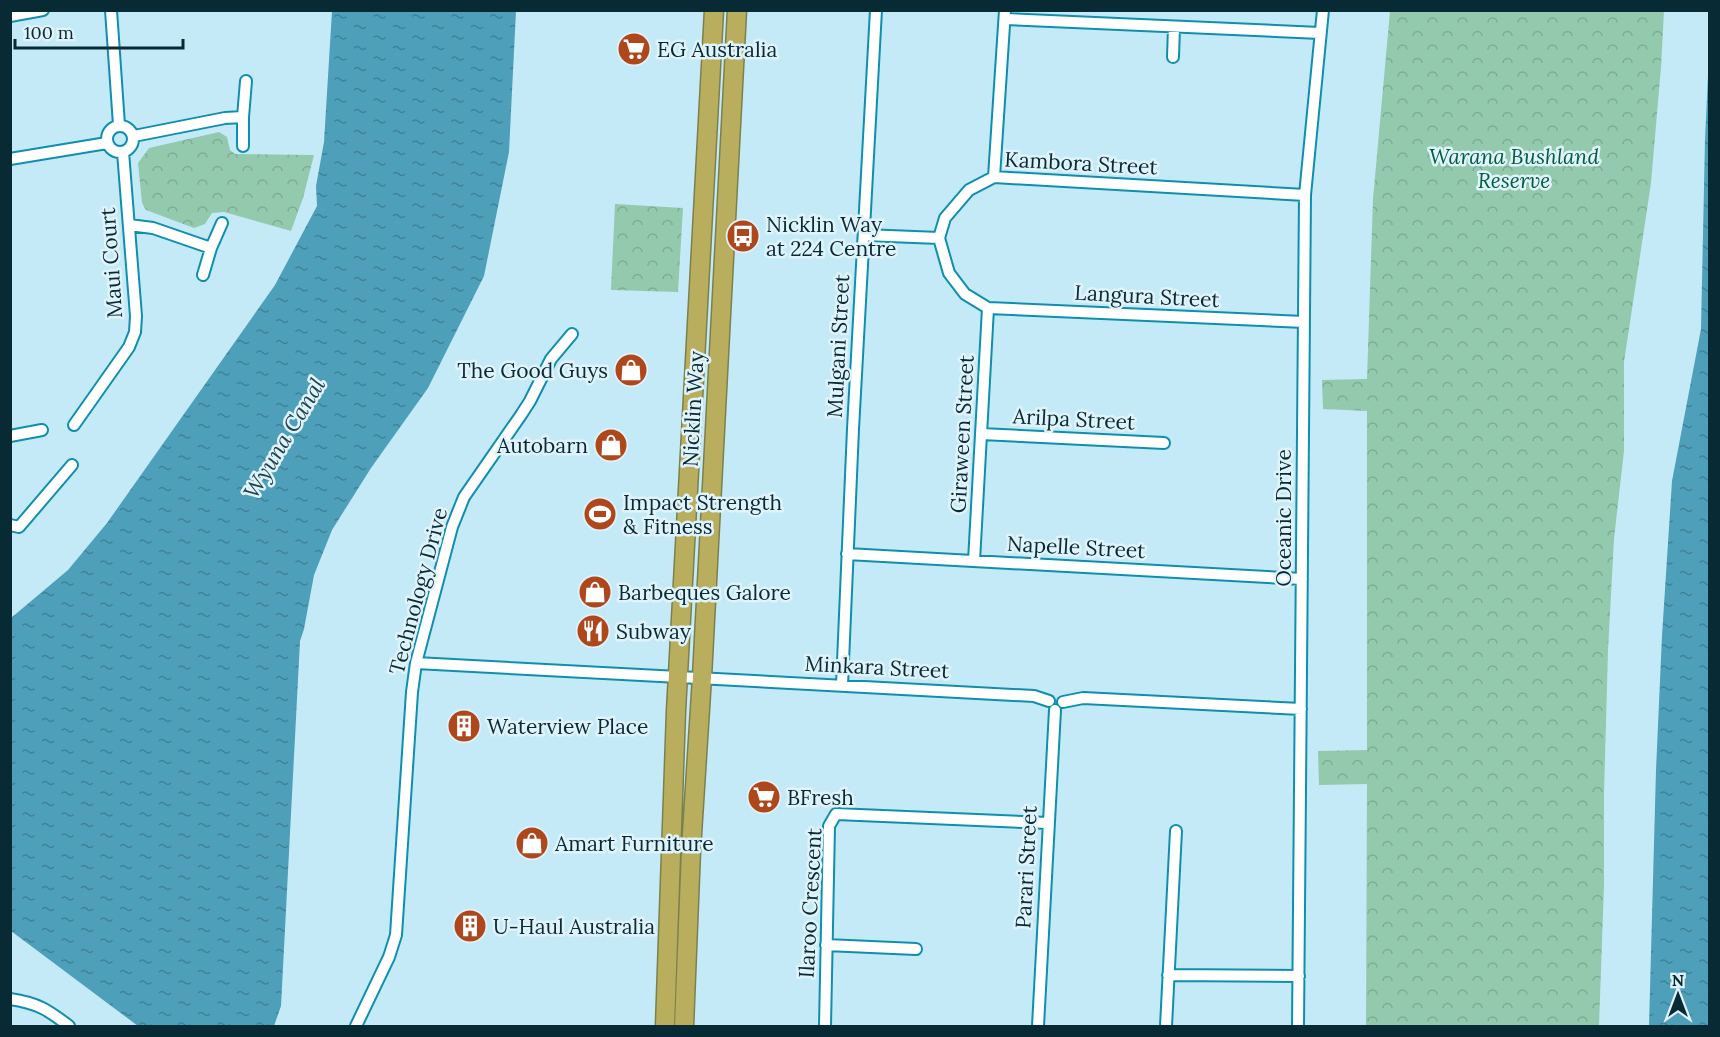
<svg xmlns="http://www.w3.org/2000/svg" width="1720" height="1037" font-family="Lora,serif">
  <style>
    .park { fill: url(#park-crowns) }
    .water { fill: url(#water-ripples) }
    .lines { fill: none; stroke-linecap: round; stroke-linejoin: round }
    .street-casing { stroke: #0e8faf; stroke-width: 14 }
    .highway-casing { stroke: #7b804f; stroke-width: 21 }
    .street { stroke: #fff; stroke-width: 10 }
    .highway { stroke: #b9ae5d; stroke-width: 18 }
    .labels { text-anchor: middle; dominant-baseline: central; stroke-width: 5; stroke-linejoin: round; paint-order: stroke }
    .poi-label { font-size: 21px; fill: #072a35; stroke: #e1f3fa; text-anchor: start }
    .park-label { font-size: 21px; font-style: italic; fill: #005e3e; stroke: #e1f3fa }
    .street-label { font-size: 21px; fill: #072a35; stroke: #e1f3fa }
    .water-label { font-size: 22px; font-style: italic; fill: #1d434f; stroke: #e1f3fa }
  </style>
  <defs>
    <pattern id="park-crowns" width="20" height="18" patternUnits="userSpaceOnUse" patternTransform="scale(1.5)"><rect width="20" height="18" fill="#93c9ad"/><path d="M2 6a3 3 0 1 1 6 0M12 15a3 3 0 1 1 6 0" fill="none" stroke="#7dad95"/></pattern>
    <pattern id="water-ripples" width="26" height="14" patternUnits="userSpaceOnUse" patternTransform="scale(1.5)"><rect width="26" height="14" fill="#4e9fb9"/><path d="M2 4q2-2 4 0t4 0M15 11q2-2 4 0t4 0" fill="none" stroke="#3f8297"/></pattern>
  </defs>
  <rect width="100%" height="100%" fill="#c4eaf7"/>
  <!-- park -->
  <path class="park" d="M1390,11H1664L1661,67L1651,183L1624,362V451L1614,539L1608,650L1604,794V885L1599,1026H1366L1367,784L1319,785L1318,751L1367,750V411L1323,409L1322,380L1367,379L1373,199Z
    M219,132L227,137L230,150L235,154L314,155L303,198L291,231L224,212L212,213L205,224L194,228L146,210L142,203L138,163L149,148Z
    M615,204L683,208L678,292L611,290Z"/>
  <!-- water -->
  <path class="water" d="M332,11H516L509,152L484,276L428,388L371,468L332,530L314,575L304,629L300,641L281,1006L274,1026H138L11,931V618L68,570L107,523L275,285L317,206L316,186L324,142Z
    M1709,54V1026H1649L1656,770L1662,636L1672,481L1701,329L1705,140Z"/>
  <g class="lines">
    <!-- street casing -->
    <g class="street-casing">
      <path id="street" d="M111,10L119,125
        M10,16L43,10
        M1005,19L1320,33
        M1173,57L1174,27
        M107 139a13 13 0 1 1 26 0a13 13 0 1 1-26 0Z
        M134,136L225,118L243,117
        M243,146V117L246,81
        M10,159L107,143
        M994,177L1005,10
        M129,225L153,228L211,248
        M864,235L939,238
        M203,275L211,248L222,223
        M1304,322L988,308L965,294L949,273L939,238L945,218L969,190L994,177L1305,195
        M74,425L129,347L135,332L136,316L123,152
        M981,434L1164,443
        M10,436L42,430
        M10,525L19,527L72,465
        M847,554L1302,579
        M974,561L988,308
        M416,663L1034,696L1049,701
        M842,685L853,429L876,10
        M1063,702L1083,698L1301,709
        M826,945L916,949
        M1168,975L1299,976
        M10,999C38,1003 48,1010 69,1026
        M356,1026L389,957L396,935L412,692L416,663L452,527L464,497L521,415L530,401L551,359L572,334
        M825,1026L829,826L836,814L1048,823
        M1038,1026L1055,710
        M1166,1026L1176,831
        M1298,1026L1305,195L1323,10"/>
    </g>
    <!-- highway casing -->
    <g class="highway-casing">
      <path id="highway" d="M665,1026L676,711L714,10
        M684,1026L691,850L702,677L737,10"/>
    </g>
    <!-- street -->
    <use href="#street" class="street"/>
    <!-- highway -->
    <use href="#highway" class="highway"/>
  </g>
  <!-- icons -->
  <defs>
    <g id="supermarket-disc" transform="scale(1.725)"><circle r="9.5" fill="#ae481c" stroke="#e1f3fa"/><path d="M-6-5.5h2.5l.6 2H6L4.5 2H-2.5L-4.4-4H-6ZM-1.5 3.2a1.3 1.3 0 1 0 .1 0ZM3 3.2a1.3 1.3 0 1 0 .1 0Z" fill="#fff"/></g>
    <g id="bus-disc" transform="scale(1.725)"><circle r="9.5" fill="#ae481c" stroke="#e1f3fa"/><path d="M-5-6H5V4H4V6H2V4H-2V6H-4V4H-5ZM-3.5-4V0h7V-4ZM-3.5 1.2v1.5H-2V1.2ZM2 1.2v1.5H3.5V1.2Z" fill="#fff"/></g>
    <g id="shop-disc" transform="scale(1.725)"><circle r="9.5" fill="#ae481c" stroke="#e1f3fa"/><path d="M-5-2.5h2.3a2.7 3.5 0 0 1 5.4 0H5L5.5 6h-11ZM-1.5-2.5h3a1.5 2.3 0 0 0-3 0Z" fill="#fff"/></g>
    <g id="stadium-disc" transform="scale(1.725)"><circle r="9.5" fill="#ae481c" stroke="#e1f3fa"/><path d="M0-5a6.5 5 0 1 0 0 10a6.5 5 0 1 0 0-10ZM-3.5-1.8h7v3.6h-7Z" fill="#fff"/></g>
    <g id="restaurant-disc" transform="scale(1.725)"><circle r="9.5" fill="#ae481c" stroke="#e1f3fa"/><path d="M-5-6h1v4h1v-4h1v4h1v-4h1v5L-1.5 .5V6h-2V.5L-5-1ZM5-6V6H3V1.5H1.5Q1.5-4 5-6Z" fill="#fff"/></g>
    <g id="building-disc" transform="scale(1.725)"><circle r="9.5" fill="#ae481c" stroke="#e1f3fa"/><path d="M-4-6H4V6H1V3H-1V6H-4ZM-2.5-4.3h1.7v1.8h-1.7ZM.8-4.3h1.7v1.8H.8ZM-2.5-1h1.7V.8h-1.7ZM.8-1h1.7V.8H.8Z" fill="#fff"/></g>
  </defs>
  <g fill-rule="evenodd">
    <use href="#supermarket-disc" x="634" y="49"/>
    <use href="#bus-disc" x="743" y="236"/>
    <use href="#shop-disc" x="631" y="370"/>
    <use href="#shop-disc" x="611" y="445"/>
    <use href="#stadium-disc" x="600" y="514"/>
    <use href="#shop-disc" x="595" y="592"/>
    <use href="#restaurant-disc" x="593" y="631"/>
    <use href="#building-disc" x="464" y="726"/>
    <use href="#supermarket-disc" x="764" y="797"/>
    <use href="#shop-disc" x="532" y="843"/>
    <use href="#building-disc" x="470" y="926"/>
  </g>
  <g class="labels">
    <!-- poi labels -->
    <g class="poi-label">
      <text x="657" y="49">EG Australia</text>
      <text x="766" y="224">Nicklin Way<tspan x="766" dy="24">at 224 Centre</tspan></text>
      <text x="608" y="370" text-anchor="end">The Good Guys</text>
      <text x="588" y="445" text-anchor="end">Autobarn</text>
      <text x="623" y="502">Impact Strength<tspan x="623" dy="24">&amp; Fitness</tspan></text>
      <text x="618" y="592">Barbeques Galore</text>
      <text x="616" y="631">Subway</text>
      <text x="487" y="726">Waterview Place</text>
      <text x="787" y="797">BFresh</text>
      <text x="555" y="843">Amart Furniture</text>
      <text x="493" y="926">U-Haul Australia</text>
    </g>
    <!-- park labels -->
    <g class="park-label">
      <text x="1514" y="156">Warana Bushland<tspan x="1514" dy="24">Reserve</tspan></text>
    </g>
    <!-- street labels -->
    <g class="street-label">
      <text transform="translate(1081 163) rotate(3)">Kambora Street</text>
      <text transform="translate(111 263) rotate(-94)">Maui Court</text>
      <text transform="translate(1147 296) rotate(3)">Langura Street</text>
      <text transform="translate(838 346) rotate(-87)">Mulgani Street</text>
      <text transform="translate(693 409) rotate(-87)">Nicklin Way</text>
      <text transform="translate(1074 419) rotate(3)">Arilpa Street</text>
      <text transform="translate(962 434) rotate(-87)">Giraween Street</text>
      <text transform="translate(1283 518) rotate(-90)">Oceanic Drive</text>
      <text transform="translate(1076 547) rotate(3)">Napelle Street</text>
      <text transform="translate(418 591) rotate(-75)">Technology Drive</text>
      <text transform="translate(877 667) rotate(3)">Minkara Street</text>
      <text transform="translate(1026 867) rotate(-87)">Parari Street</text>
      <text transform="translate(810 903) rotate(-87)">Ilaroo Crescent</text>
    </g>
    <!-- water labels -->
    <g class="water-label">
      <text transform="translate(284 438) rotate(-59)">Wyuna Canal</text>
    </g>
  </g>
  <!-- border -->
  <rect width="1720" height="1037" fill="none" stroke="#072a35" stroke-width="24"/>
  <!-- north arrow -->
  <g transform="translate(1678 995)" stroke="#e1f3fa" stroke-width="4.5" paint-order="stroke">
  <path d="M0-4.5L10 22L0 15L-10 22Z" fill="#072a35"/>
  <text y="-9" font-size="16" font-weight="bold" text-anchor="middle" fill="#072a35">N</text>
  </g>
  <!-- scale -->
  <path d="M15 39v9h168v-9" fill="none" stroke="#072a35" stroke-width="3"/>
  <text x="24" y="39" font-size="18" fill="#072a35" stroke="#e1f3fa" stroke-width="4.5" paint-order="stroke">100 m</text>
</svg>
